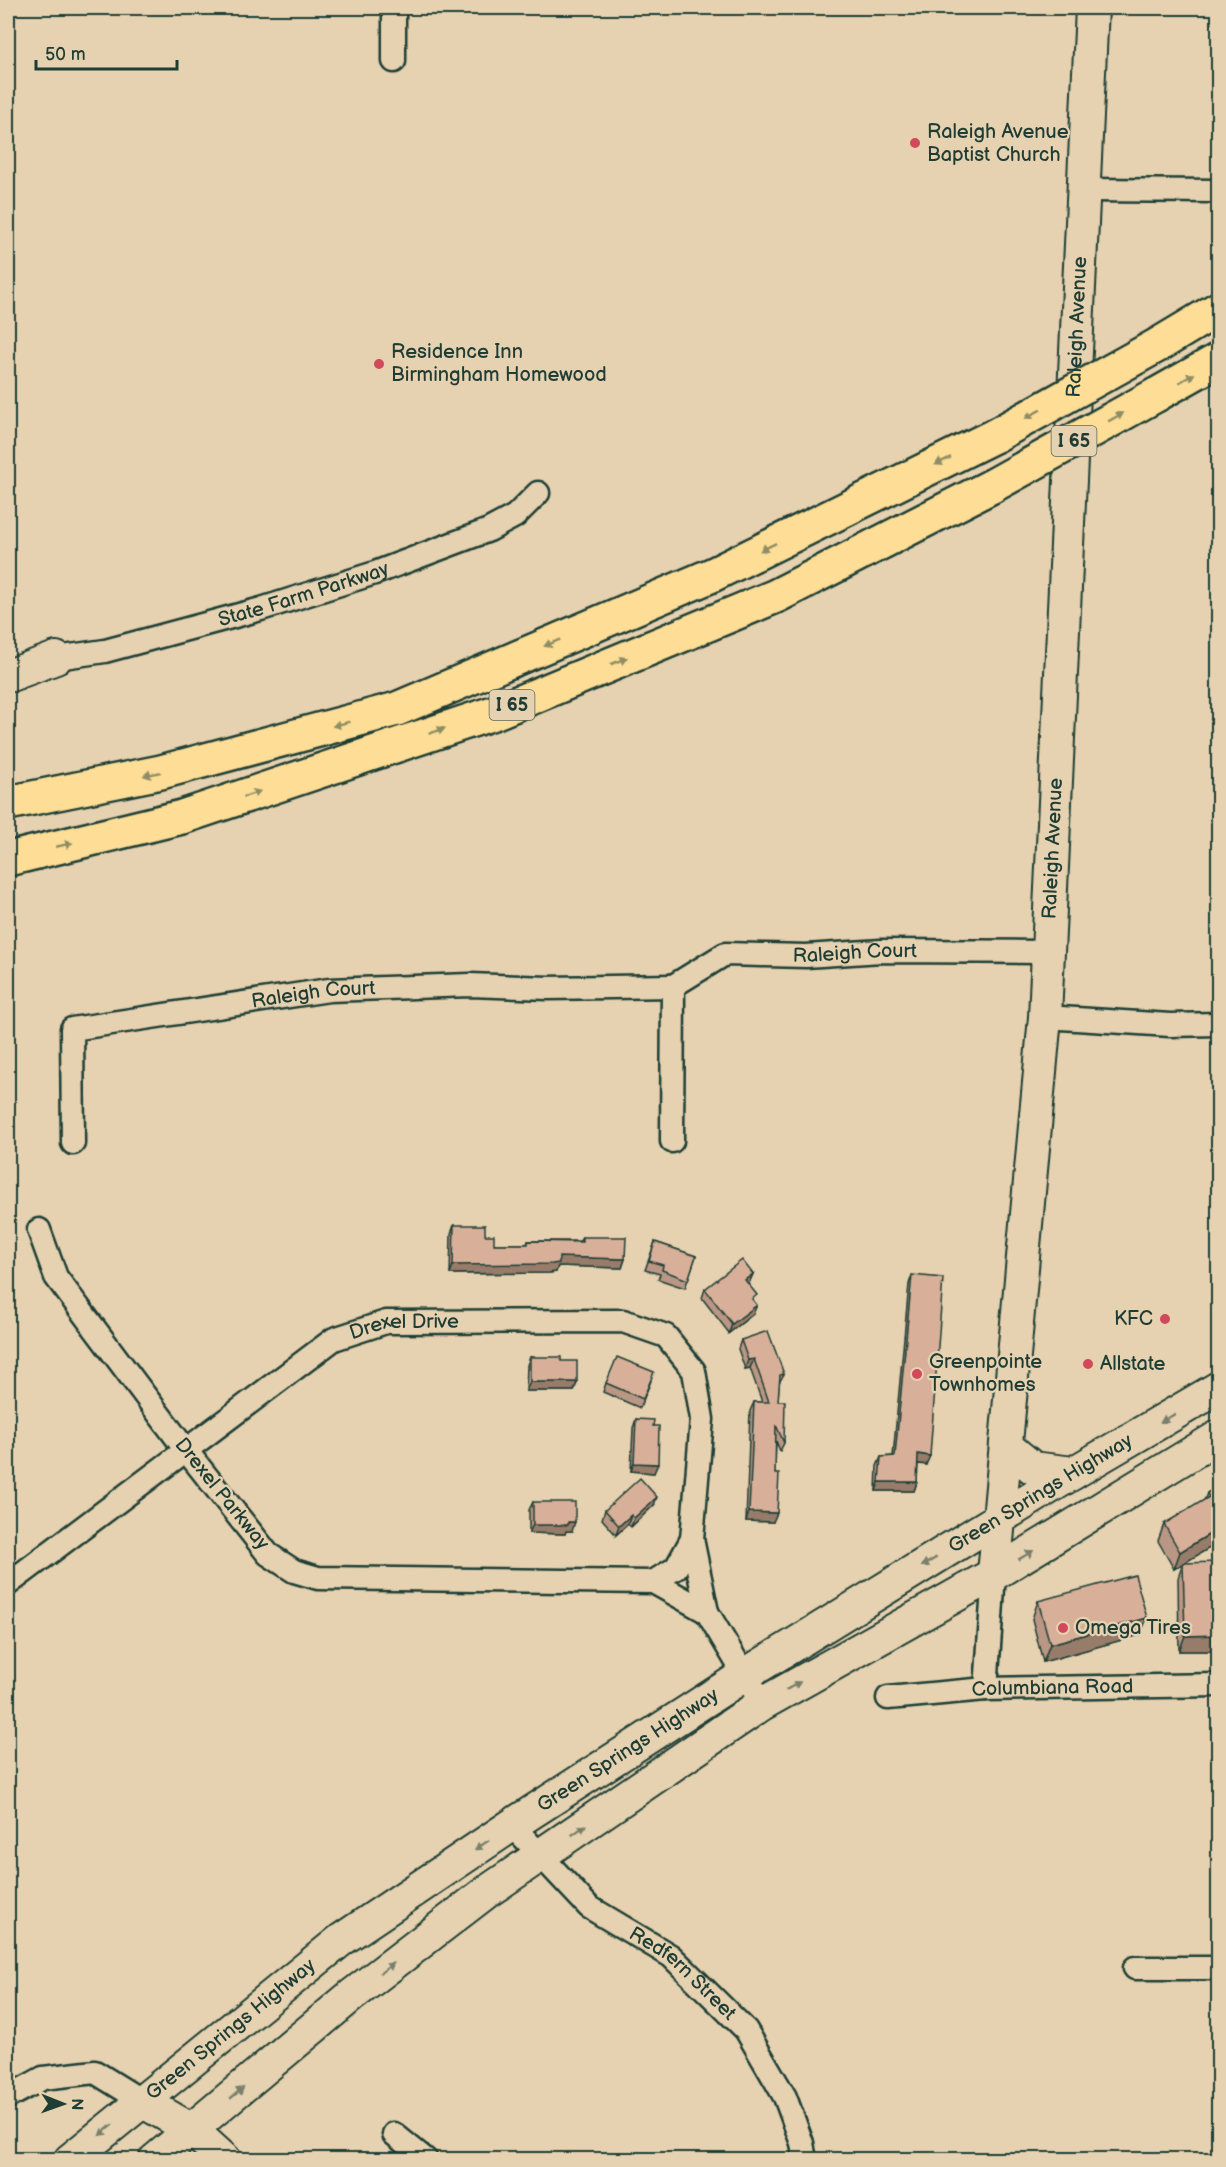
<svg xmlns="http://www.w3.org/2000/svg" width="1226" height="2167" font-family="'Balsamiq Sans',sans-serif">
  <style>
    .lines { fill: none; stroke-linecap: round; stroke-linejoin: round }
    .street-casing { stroke: #1f3d34; stroke-width: 27 }
    .secondary-casing { stroke: #1f3d34; stroke-width: 36 }
    .highway-casing { stroke: #1f3d34; stroke-width: 38 }
    .street { stroke: #e6d2b0; stroke-width: 22 }
    .secondary { stroke: #e6d2b0; stroke-width: 32 }
    .highway { stroke: #fedd96; stroke-width: 33 }
    .highway-bridge-casing { stroke: #1f3d34; stroke-width: 38; stroke-linecap: butt }
    .highway-bridge { stroke: #fedd96; stroke-width: 33 }
    .wall { fill: #ba9784; stroke: #1f3d34; stroke-width: 1.5 }
    .shaded-wall { fill: #977b6b; stroke: #1f3d34; stroke-width: 1.5 }
    .building { fill: #d8b099; stroke: #1f3d34; stroke-width: 1.5 }
    .oneway { fill: #8e8d65 }
    .oneway2 { fill: #79806c }
    .poi-dot { fill: #d1495b; stroke: #e6d2b0; stroke-width: 2 }
    .labels { text-anchor: middle; dominant-baseline: central; stroke-width: 4.5; stroke-linejoin: round; paint-order: stroke }
    .shield { fill: #e6d2b0; stroke: #5b6a59; stroke-width: 1.5 }
    .shield-label { font-size: 18px; font-weight: bold; fill: #1f3d34 }
    .poi-label { font-size: 20px; fill: #1f3d34; stroke: #e6d2b0; text-anchor: start }
    .street-label { font-size: 20px; fill: #1f3d34; stroke: #e6d2b0 }
  </style>
  <rect width="100%" height="100%" fill="#e6d2b0"/>
  <filter id="ink" filterUnits="userSpaceOnUse"><feTurbulence type="fractalNoise" baseFrequency=".0167" numOctaves="2"/><feDisplacementMap in="SourceGraphic" scale="12" xChannelSelector="R" yChannelSelector="G"/><feConvolveMatrix kernelMatrix="1 2 1 2 8 2 1 2 1" color-interpolation-filters="sRGB"/></filter>
  <g filter="url(#ink)">
    <g class="lines">
      <!-- street casing -->
      <g class="street-casing">
        <g id="street">
          <path d="M394,61V8"/>
          <path d="M1084,190L1218,191"/>
          <path id="s1" d="M56,658L105,651L261,609L375,573L489,530L515,516L538,493"/>
          <path d="M1045,1017L1170,1025L1218,1024"/>
          <path id="s2" d="M672,1141L673,986L725,954L806,956L881,951L1048,952"/>
          <path id="s3" d="M73,1143L72,1029L329,990L470,985L548,988L673,986"/>
          <path d="M692,1539L707,1612"/>
          <path d="M653,1582L707,1612L762,1704"/>
          <path id="s4" d="M8,1584L334,1339L386,1322L623,1321L666,1336L694,1371L702,1419L692,1539L676,1568L653,1582L318,1578L294,1571L268,1554L185,1449L56,1277L39,1230"/>
          <path d="M986,1689L994,1574"/>
          <path id="s5" d="M888,1698L986,1689L1218,1685"/>
          <path id="s6" d="M512,1825L589,1907L671,1956L746,2030L785,2097L802,2143L805,2160"/>
          <path d="M1135,1968H1218"/>
          <path d="M8,2097L43,2078L95,2072L142,2101"/>
          <path d="M394,2134L426,2160"/>
        </g>
      </g>
      <!-- secondary casing -->
      <g class="secondary-casing">
        <g id="secondary">
          <path d="M8,676L56,658"/>
          <path d="M1006,1446L1033,1468L1073,1473"/>
          <path id="s7" d="M994,1574L1045,1017L1092,8"/>
          <path d="M142,2101L192,2130L225,2160"/>
          <path id="s8" d="M70,2160L341,1940L512,1825L743,1676L1073,1473L1218,1388"/>
          <path d="M155,2160L351,1996L485,1893L762,1704L994,1574L1218,1437"/>
        </g>
      </g>
      <!-- highway casing -->
      <g class="highway-casing">
        <path id="highway" d="M1158,345L1218,309
          M1156,395L1218,360
          M8,803L161,772L397,709L712,575L996,435
          M8,859L182,817L496,712L776,596L992,486"/>
      </g>
      <!-- street -->
      <use href="#street" class="street"/>
      <!-- secondary -->
      <use href="#secondary" class="secondary"/>
      <!-- highway -->
      <use href="#highway" class="highway"/>
      <!-- highway-bridge casing -->
      <g class="highway-bridge-casing">
        <path id="highway-bridge" d="M996,435L1158,345
          M992,486L1156,395"/>
      </g>
      <!-- highway-bridge -->
      <use href="#highway-bridge" class="highway-bridge"/>
    </g>
    <!-- wall -->
    <path class="wall" d="M454,1225L494,1244H527L528,1241H580L582,1237L625,1259L622,1268L558,1266L556,1272L549,1273L450,1274L451,1234Z
      M655,1242L696,1256L685,1288L658,1279L660,1274L645,1270Z
      M753,1274L749,1283L748,1284L754,1302L753,1314L729,1333L702,1298L705,1289Z
      M912,1275L926,1465L918,1464L917,1482L914,1491H876L877,1466L881,1457L893,1456L909,1284Z
      M741,1340L784,1374L779,1383L778,1401L784,1443L780,1451L776,1441L773,1522L746,1521L750,1411L754,1402H762L750,1368L745,1369L738,1349Z
      M530,1357L561,1361L577,1382L574,1391H526L527,1365Z
      M651,1381L640,1408L603,1392L606,1383Z
      M636,1419L653,1426L654,1473L631,1471L633,1428Z
      M1218,1486L1184,1563L1217,1651H1179L1178,1578L1183,1563L1174,1569L1158,1541L1164,1524L1204,1501L1207,1493Z
      M533,1502L572,1531H566L565,1534L529,1533V1510Z
      M654,1505L631,1527L628,1524L616,1535L602,1519L605,1510Z
      M1038,1601L1147,1618L1140,1635L1043,1662L1032,1619Z"/>
    <!-- shaded-wall -->
    <path class="shaded-wall" d="M559,1257L625,1259L622,1268L558,1266L556,1272L549,1273L450,1274L453,1265Z
      M753,1274L749,1283L742,1289L745,1280Z
      M757,1305L753,1314L729,1333L732,1324Z
      M754,1359L750,1368L745,1369L748,1360Z
      M530,1382H577L574,1391H526Z
      M918,1454L930,1456L926,1465L915,1463Z
      M634,1463L658,1464L654,1473L631,1471Z
      M879,1482H917L914,1491H876Z
      M657,1497L654,1505L631,1527L634,1518Z
      M749,1512L777,1513L773,1522L746,1521Z
      M631,1515L628,1524L616,1535L619,1526Z
      M575,1522L572,1531H566L565,1534L529,1533L533,1525Z
      M1218,1529V1543L1174,1569L1180,1552Z
      M1147,1618L1140,1635L1043,1662L1050,1644Z
      M1218,1635V1646L1217,1651H1179L1185,1636Z"/>
    <!-- building -->
    <path class="building" d="M454,1225H485V1235H494V1244H528V1241L582,1242V1237H626L625,1259L559,1257V1263L552,1264L453,1265Z
      M655,1242L696,1256L688,1280L662,1270L663,1265L649,1261Z
      M742,1260L753,1274L745,1280L757,1295L752,1299L757,1305L732,1324L705,1289Z
      M912,1275L943,1278L930,1456L918,1454L917,1482H879L881,1457L895,1456Z
      M768,1331L784,1374L780,1375L778,1401H785L784,1443L776,1425L775,1474H779L777,1513L749,1512L754,1402H769L754,1359L748,1360L741,1340Z
      M530,1357H561V1361H577V1382H530Z
      M617,1357L654,1372L643,1399L606,1383Z
      M636,1419L654,1420L653,1426H659L658,1464L634,1463Z
      M640,1478L657,1497L634,1518L631,1515L619,1526L605,1510Z
      M1218,1486V1529L1180,1552L1164,1524L1209,1497L1207,1493Z
      M533,1502H575V1522H568V1525H533Z
      M1218,1562V1635L1185,1636L1183,1563Z
      M1135,1575L1147,1618L1050,1644L1038,1601Z"/>
    <!-- one-way arrows -->
    <defs><path id="oneway-solid" d="M-6-.8H1V-3.2L6.5 0L1 3.2V.8H-6Z" transform="scale(1.5)"/></defs>
    <g class="oneway">
      <use href="#oneway-solid" transform="translate(1187 378) rotate(-30)"/>
      <use href="#oneway-solid" transform="translate(1033 414) rotate(151)"/>
      <use href="#oneway-solid" transform="translate(1116 417) rotate(-29)"/>
      <use href="#oneway-solid" transform="translate(943 461) rotate(154)"/>
      <use href="#oneway-solid" transform="translate(768 547) rotate(154)"/>
      <use href="#oneway-solid" transform="translate(552 643) rotate(157)"/>
      <use href="#oneway-solid" transform="translate(619 661) rotate(-22)"/>
      <use href="#oneway-solid" transform="translate(341 724) rotate(165)"/>
      <use href="#oneway-solid" transform="translate(437 731) rotate(-19)"/>
      <use href="#oneway-solid" transform="translate(152 774) rotate(168)"/>
      <use href="#oneway-solid" transform="translate(252 794) rotate(-19)"/>
      <use href="#oneway-solid" transform="translate(64 845) rotate(-13)"/>
    </g>
    <g class="oneway2">
      <use href="#oneway-solid" transform="translate(1168 1418) rotate(150)"/>
      <use href="#oneway-solid" transform="translate(1026 1555) rotate(-31)"/>
      <use href="#oneway-solid" transform="translate(929 1562) rotate(149)"/>
      <use href="#oneway-solid" transform="translate(793 1686) rotate(-29)"/>
      <use href="#oneway-solid" transform="translate(579 1830) rotate(-35)"/>
      <use href="#oneway-solid" transform="translate(482 1845) rotate(146)"/>
      <use href="#oneway-solid" transform="translate(387 1968) rotate(-37)"/>
      <use href="#oneway-solid" transform="translate(237 2093) rotate(-40)"/>
      <use href="#oneway-solid" transform="translate(106 2130) rotate(141)"/>
    </g>
  </g>
  <!-- markers -->
  <g class="poi-dot">
    <circle cx="915" cy="143" r="6"/>
    <circle cx="379" cy="364" r="6"/>
    <circle cx="1165" cy="1319" r="6"/>
    <circle cx="1088" cy="1364" r="6"/>
    <circle cx="917" cy="1374" r="6"/>
    <circle cx="1063" cy="1628" r="6"/>
  </g>
  <g class="labels">
    <!-- shield labels -->
    <g class="shield">
      <rect x="1051.5" y="426" width="45" height="30" rx="4.5"/>
      <rect x="489.5" y="690" width="45" height="30" rx="4.5"/>
    </g>
    <g class="shield-label">
      <text x="1074" y="441">I 65</text>
      <text x="512" y="705">I 65</text>
    </g>
    <!-- poi labels -->
    <g class="poi-label">
      <text x="927" y="132">Raleigh Avenue<tspan x="927" dy="23">Baptist Church</tspan></text>
      <text x="391" y="352">Residence Inn<tspan x="391" dy="23">Birmingham Homewood</tspan></text>
      <text x="1153" y="1319" text-anchor="end">KFC</text>
      <text x="929" y="1362">Greenpointe<tspan x="929" dy="23">Townhomes</tspan></text>
      <text x="1100" y="1364">Allstate</text>
      <text x="1075" y="1628">Omega Tires</text>
    </g>
    <!-- street labels -->
    <g class="street-label">
      <text stroke="none"><textPath href="#s7" startOffset="1250">Raleigh Avenue</textPath></text>
      <text stroke="none"><textPath href="#s1" startOffset="256">State Farm Parkway</textPath></text>
      <text stroke="none"><textPath href="#s7" startOffset="728">Raleigh Avenue</textPath></text>
      <text stroke="none"><textPath href="#s2" startOffset="346">Raleigh Court</textPath></text>
      <text stroke="none"><textPath href="#s3" startOffset="358">Raleigh Court</textPath></text>
      <text stroke="none"><textPath href="#s4" startOffset="480">Drexel Drive</textPath></text>
      <text transform="translate(222 1494) rotate(51)">Drexel Parkway</text>
      <text stroke="none"><textPath href="#s8" startOffset="1179">Green Springs Highway</textPath></text>
      <text stroke="none"><textPath href="#s5" startOffset="165">Columbiana Road</textPath></text>
      <text stroke="none"><textPath href="#s8" startOffset="693">Green Springs Highway</textPath></text>
      <text stroke="none"><textPath href="#s6" startOffset="228">Redfern Street</textPath></text>
      <text stroke="none"><textPath href="#s8" startOffset="207">Green Springs Highway</textPath></text>
    </g>
  </g>
  <!-- margin -->
  <rect width="1226" height="2167" fill="none" stroke="#e6d2b0" stroke-width="30"/>
  <rect x="15" y="15" width="1196" height="2137" fill="none" stroke="#1f3d34" stroke-width="2" filter="url(#ink)"/>
  <!-- north arrow -->
  <g transform="translate(63 2104) rotate(91)" stroke="#e6d2b0" stroke-width="4.5" paint-order="stroke">
  <path d="M0-4.5L10 22L0 15L-10 22Z" fill="#1f3d34"/>
  <text y="-9" font-size="16" font-weight="bold" text-anchor="middle" fill="#1f3d34">N</text>
  </g>
  <!-- scale -->
  <path d="M36 60v9h141v-9" fill="none" stroke="#1f3d34" stroke-width="3"/>
  <text x="45" y="60" font-size="18" fill="#1f3d34" stroke="#e6d2b0" stroke-width="4.5" paint-order="stroke">50 m</text>
</svg>
